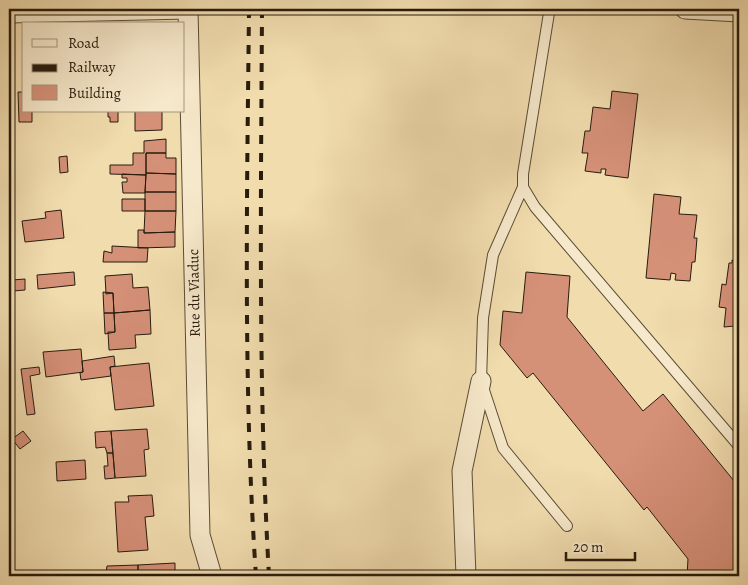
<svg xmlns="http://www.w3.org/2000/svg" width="748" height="585" font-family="Alegreya,serif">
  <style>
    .building { fill: #d59078; stroke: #281c0d }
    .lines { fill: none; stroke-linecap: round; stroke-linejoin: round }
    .service-casing { stroke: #5a4c35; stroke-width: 12 }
    .minor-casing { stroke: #5a4c35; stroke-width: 21 }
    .service { stroke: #f6e8ca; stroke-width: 10 }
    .minor { stroke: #f6e8ca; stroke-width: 19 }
    .rail { stroke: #281c0d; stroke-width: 4; stroke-dasharray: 9 9; stroke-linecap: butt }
    .labels { text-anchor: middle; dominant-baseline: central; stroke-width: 4.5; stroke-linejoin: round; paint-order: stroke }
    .street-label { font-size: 15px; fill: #281c0d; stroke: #f6e8ca }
  </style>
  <rect width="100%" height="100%" fill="#f1dcae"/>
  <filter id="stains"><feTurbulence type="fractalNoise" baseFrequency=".004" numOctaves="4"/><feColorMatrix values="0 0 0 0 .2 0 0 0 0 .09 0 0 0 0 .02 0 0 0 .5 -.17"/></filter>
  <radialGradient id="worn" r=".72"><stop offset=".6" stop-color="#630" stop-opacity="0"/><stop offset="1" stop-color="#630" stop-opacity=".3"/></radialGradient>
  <!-- building -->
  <path class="building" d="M612,91L638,94L628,178L605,175L606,169H601V173L585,171L588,153H582L585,131H590L593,107L610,109Z
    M18,92H24V111H32V122H19Z
    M108,111H118V122H110V117H108Z
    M135,111H162V130L135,131Z
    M166,139V153H146V175L110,174V165H133V153H144V141Z
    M146,153H166V158H176V174L146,173Z
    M67,156L68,172L60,173L59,157Z
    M146,173L176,174V192H145Z
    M122,174L146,175L145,193H123L122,182H127V178H122Z
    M145,192H176V211H145Z
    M654,194L681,197L679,214L697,215L694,238H697L695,262H692L690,281L675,280L676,274L671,273L670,280L646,278Z
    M122,199H145V211H122Z
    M61,210L64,238L25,242L22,221L46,218L45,212Z
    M145,211H176L175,232L144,233Z
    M138,230H144V233L175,232V247L138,248Z
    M112,246L148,248L147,262H103L104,251L112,253Z
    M732,260L739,261V331L734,330L735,326L724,327L726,308L719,307L722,284L726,285L729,263H732Z
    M74,272L75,285L38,289L37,275Z
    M526,272L570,276L567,317L643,411L663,394L739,487V576H687L688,559L647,507L644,510L533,373L527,378L500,345L503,311L522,313Z
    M132,274L133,288L148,287L150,310L114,313L113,293L106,294L105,276Z
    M25,279V290L13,291L12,280Z
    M103,292L113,293L114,313H104Z
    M150,310L151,334L135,335L136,348L109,350L108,332H115L114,313Z
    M104,313H114L115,332L105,334Z
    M81,349L83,372L46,377L43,352Z
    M114,356L115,366L110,367L111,376L81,380L80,373L83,372L82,361Z
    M149,363L154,406L115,410L110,367Z
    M39,367L40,374L30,376L35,414L27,415L21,369Z
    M147,429L149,449L144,450L146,476L115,478L111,431Z
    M23,431L31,441L20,449L12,439Z
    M111,431L113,453H107L105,447L96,448L95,432Z
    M107,453H113L115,478L105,479L104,466H108Z
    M85,460L86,479L57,481L56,462Z
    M152,495L154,516L145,517L148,550L118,552L115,502H129L128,496Z
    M175,563V576H138V565Z
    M138,565V576H118V574L106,573L107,566Z"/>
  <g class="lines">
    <!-- service casing -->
    <g class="service-casing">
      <path id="service" d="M549,13L523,174V187L535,207L739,446
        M523,187L493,255L483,318L481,381L503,448L567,526"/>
    </g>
    <!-- minor casing -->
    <g class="minor-casing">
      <path id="minor" d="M188,9L200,535L212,576
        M685,9L739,12
        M9,13L188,9
        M466,576L462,471L481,381"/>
    </g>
    <!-- service -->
    <use href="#service" class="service"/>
    <!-- minor -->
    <use href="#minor" class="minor"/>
    <!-- rail -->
    <path class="rail" d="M249,9C247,198 243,388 256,576
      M262,9C261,198 258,387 269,576"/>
  </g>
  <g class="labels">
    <!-- street labels -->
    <g class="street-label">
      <text transform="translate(194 293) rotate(-91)">Rue du Viaduc</text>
    </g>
  </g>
  <!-- margin -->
  <rect width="748" height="585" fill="none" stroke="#f1dcae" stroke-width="30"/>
  <rect x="10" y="10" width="728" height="565" fill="none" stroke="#281c0d" stroke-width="2.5"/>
  <rect x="15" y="15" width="718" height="555" fill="none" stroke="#281c0d"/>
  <!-- legend -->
  <rect x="22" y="22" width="162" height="90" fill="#f6e8ca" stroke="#a4967e"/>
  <rect x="32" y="39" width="25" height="8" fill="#f6e8ca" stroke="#a4967e"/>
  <text x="68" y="48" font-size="15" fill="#281c0d">Road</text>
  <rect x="32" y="64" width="25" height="8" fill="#281c0d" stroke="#a4967e"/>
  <text x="68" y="72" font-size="15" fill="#281c0d">Railway</text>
  <rect x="32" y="85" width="25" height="15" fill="#d59078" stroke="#a4967e"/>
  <text x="68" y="98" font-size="15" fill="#281c0d">Building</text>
  <!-- scale -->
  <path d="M566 552v8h69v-8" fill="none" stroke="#281c0d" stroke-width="2.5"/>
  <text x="573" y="552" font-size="15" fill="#281c0d" stroke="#f6e8ca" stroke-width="4" paint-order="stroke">20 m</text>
  <rect width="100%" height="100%" filter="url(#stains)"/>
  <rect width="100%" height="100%" fill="url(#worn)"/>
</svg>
